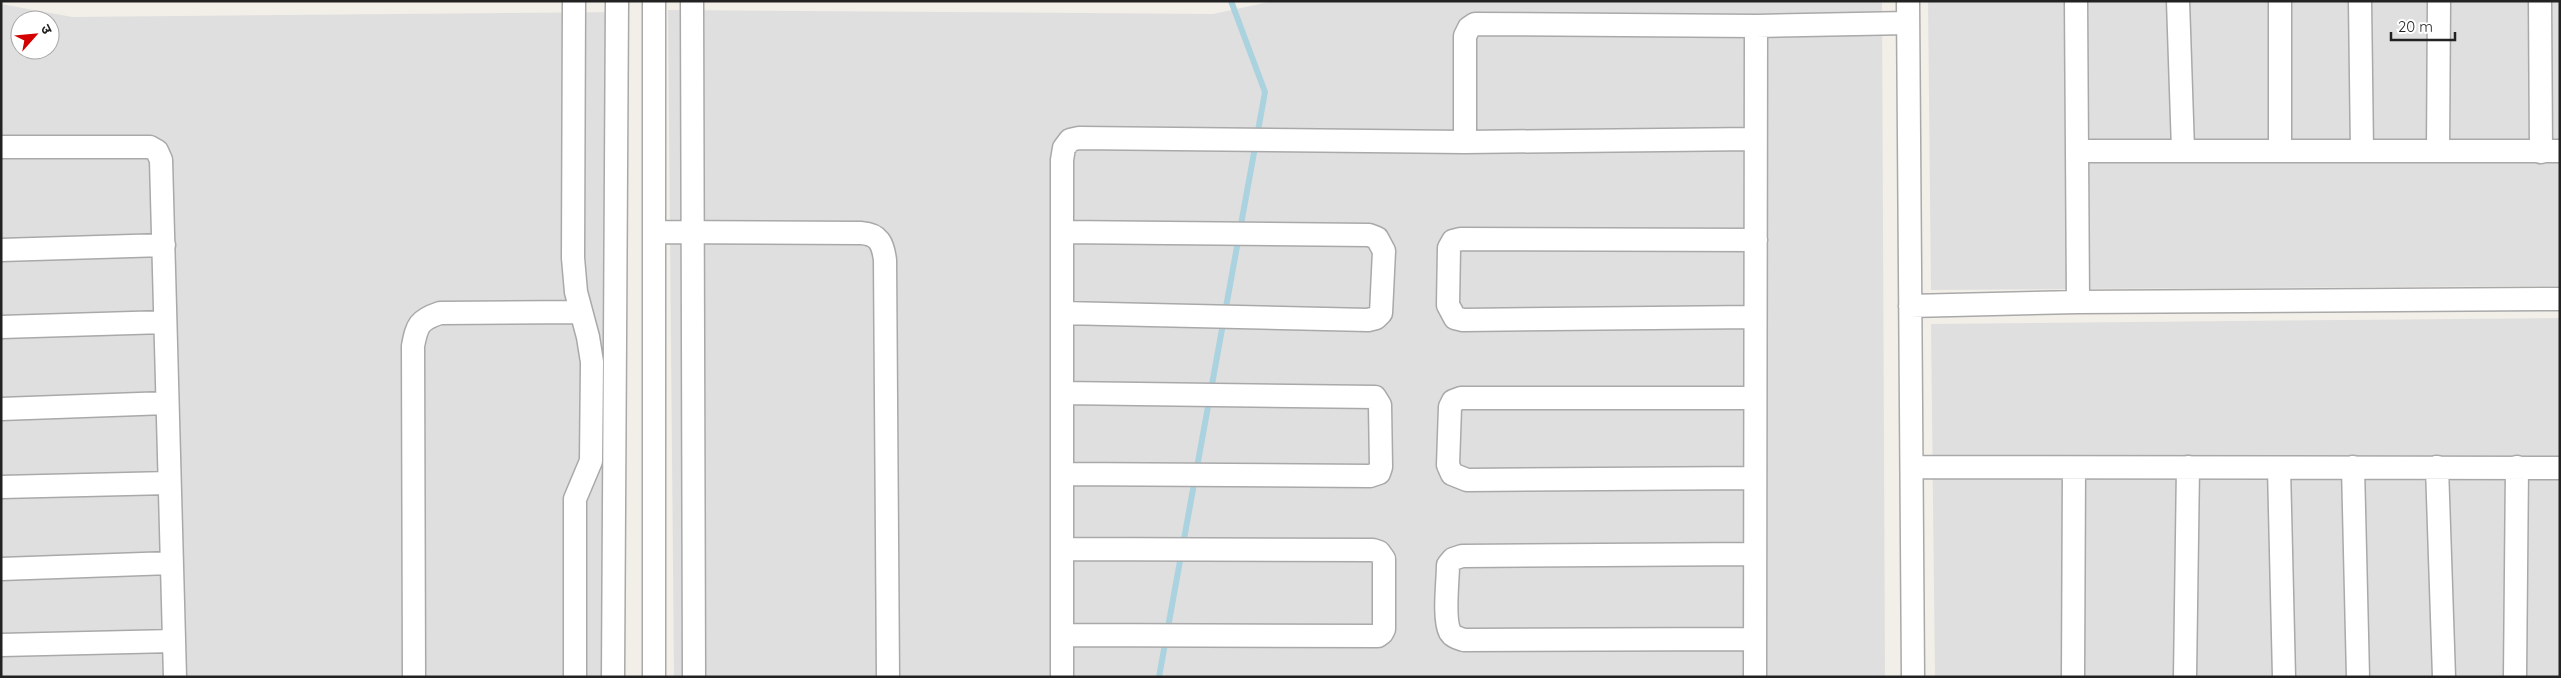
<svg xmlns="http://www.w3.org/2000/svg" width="2561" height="678" font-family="Quicksand,'Noto Sans Devanagari',sans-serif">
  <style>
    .residential { fill: #e0dfdf; fill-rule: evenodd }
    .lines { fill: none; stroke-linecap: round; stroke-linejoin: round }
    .stream { stroke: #aad3df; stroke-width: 6 }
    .minor-casing { stroke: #a9a9a9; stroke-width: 25 }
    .minor { stroke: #fff; stroke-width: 22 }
  </style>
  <rect width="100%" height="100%" fill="#f2efe9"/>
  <!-- residential -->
  <path class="residential" d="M1273,1H1882L1885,677H674L668,10L1213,14Z
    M1928,1H2560V286L1931,290Z
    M1,4L72,17L629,12L614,677H1ZM20,20H50V50H20Z
    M2560,318V677H1935L1931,324Z"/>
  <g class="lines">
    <!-- stream -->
    <path class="stream" d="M1159,677L1265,92L1231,1"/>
    <!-- minor casing -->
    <g class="minor-casing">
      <path id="minor" d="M574,1L573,258L576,292L588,337L592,362L591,461L575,499V677
        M654,1V677
        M692,1L694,677
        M1908,1L1913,677
        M2076,1L2078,302
        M2178,1L2183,150
        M2280,1V150
        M2360,1L2362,151
        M2540,1L2541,152
        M1465,142V36L1469,28L1475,24L1756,26L1908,23
        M1,147H150L157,151L161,160L175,677
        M2079,151H2560
        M2438,151L2439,1
        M654,232L861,233C879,234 883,244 885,260L888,677
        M1,250L164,245
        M1910,306L2078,302L2560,299
        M1062,313L1368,320L1376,318L1381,313L1384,251L1377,238L1369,235L1062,232
        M1755,317L1463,320L1455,318L1448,305L1449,248L1453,241L1461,239L1756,240
        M1,327L165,322
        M1062,393L1375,397L1380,405L1381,467L1379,473L1370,476L1062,474
        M1,409L167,403
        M1912,467L2560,468
        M2353,467L2358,677
        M2437,467L2444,677
        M2279,468L2284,677
        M1755,478L1467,480L1452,474L1448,465L1450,407L1453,401L1461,398H1755
        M1,487L169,483
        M1755,554L1462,556L1453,559L1448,565C1448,581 1443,619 1450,632C1453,637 1458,638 1464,640L1755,639
        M1,569L171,563
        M1062,635L1378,636L1382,633L1384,629V559L1379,552L1373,550L1062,549
        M1,645L173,641
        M414,677L413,346C417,325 419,320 440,313L581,312
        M613,677L617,1
        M1062,677V160L1064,148L1070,140L1079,138L1465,142L1755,139
        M1755,677L1756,26
        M2073,677L2074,468
        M2185,677L2188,467
        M2515,677L2517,467"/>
    </g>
    <!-- minor -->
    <use href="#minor" class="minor"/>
  </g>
  <!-- border -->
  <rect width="2561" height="678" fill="none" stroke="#222222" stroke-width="5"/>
  <!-- north arrow -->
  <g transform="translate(35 35) rotate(63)"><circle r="24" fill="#ffffff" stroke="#a7a7a7"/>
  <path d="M0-4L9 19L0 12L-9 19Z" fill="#d40000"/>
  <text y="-8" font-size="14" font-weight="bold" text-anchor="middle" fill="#222222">उ</text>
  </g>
  <!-- scale -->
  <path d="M2391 32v8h64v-8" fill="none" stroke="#222222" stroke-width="2.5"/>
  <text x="2398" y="32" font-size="15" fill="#222222" stroke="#ffffff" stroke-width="4" paint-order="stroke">20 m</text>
</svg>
